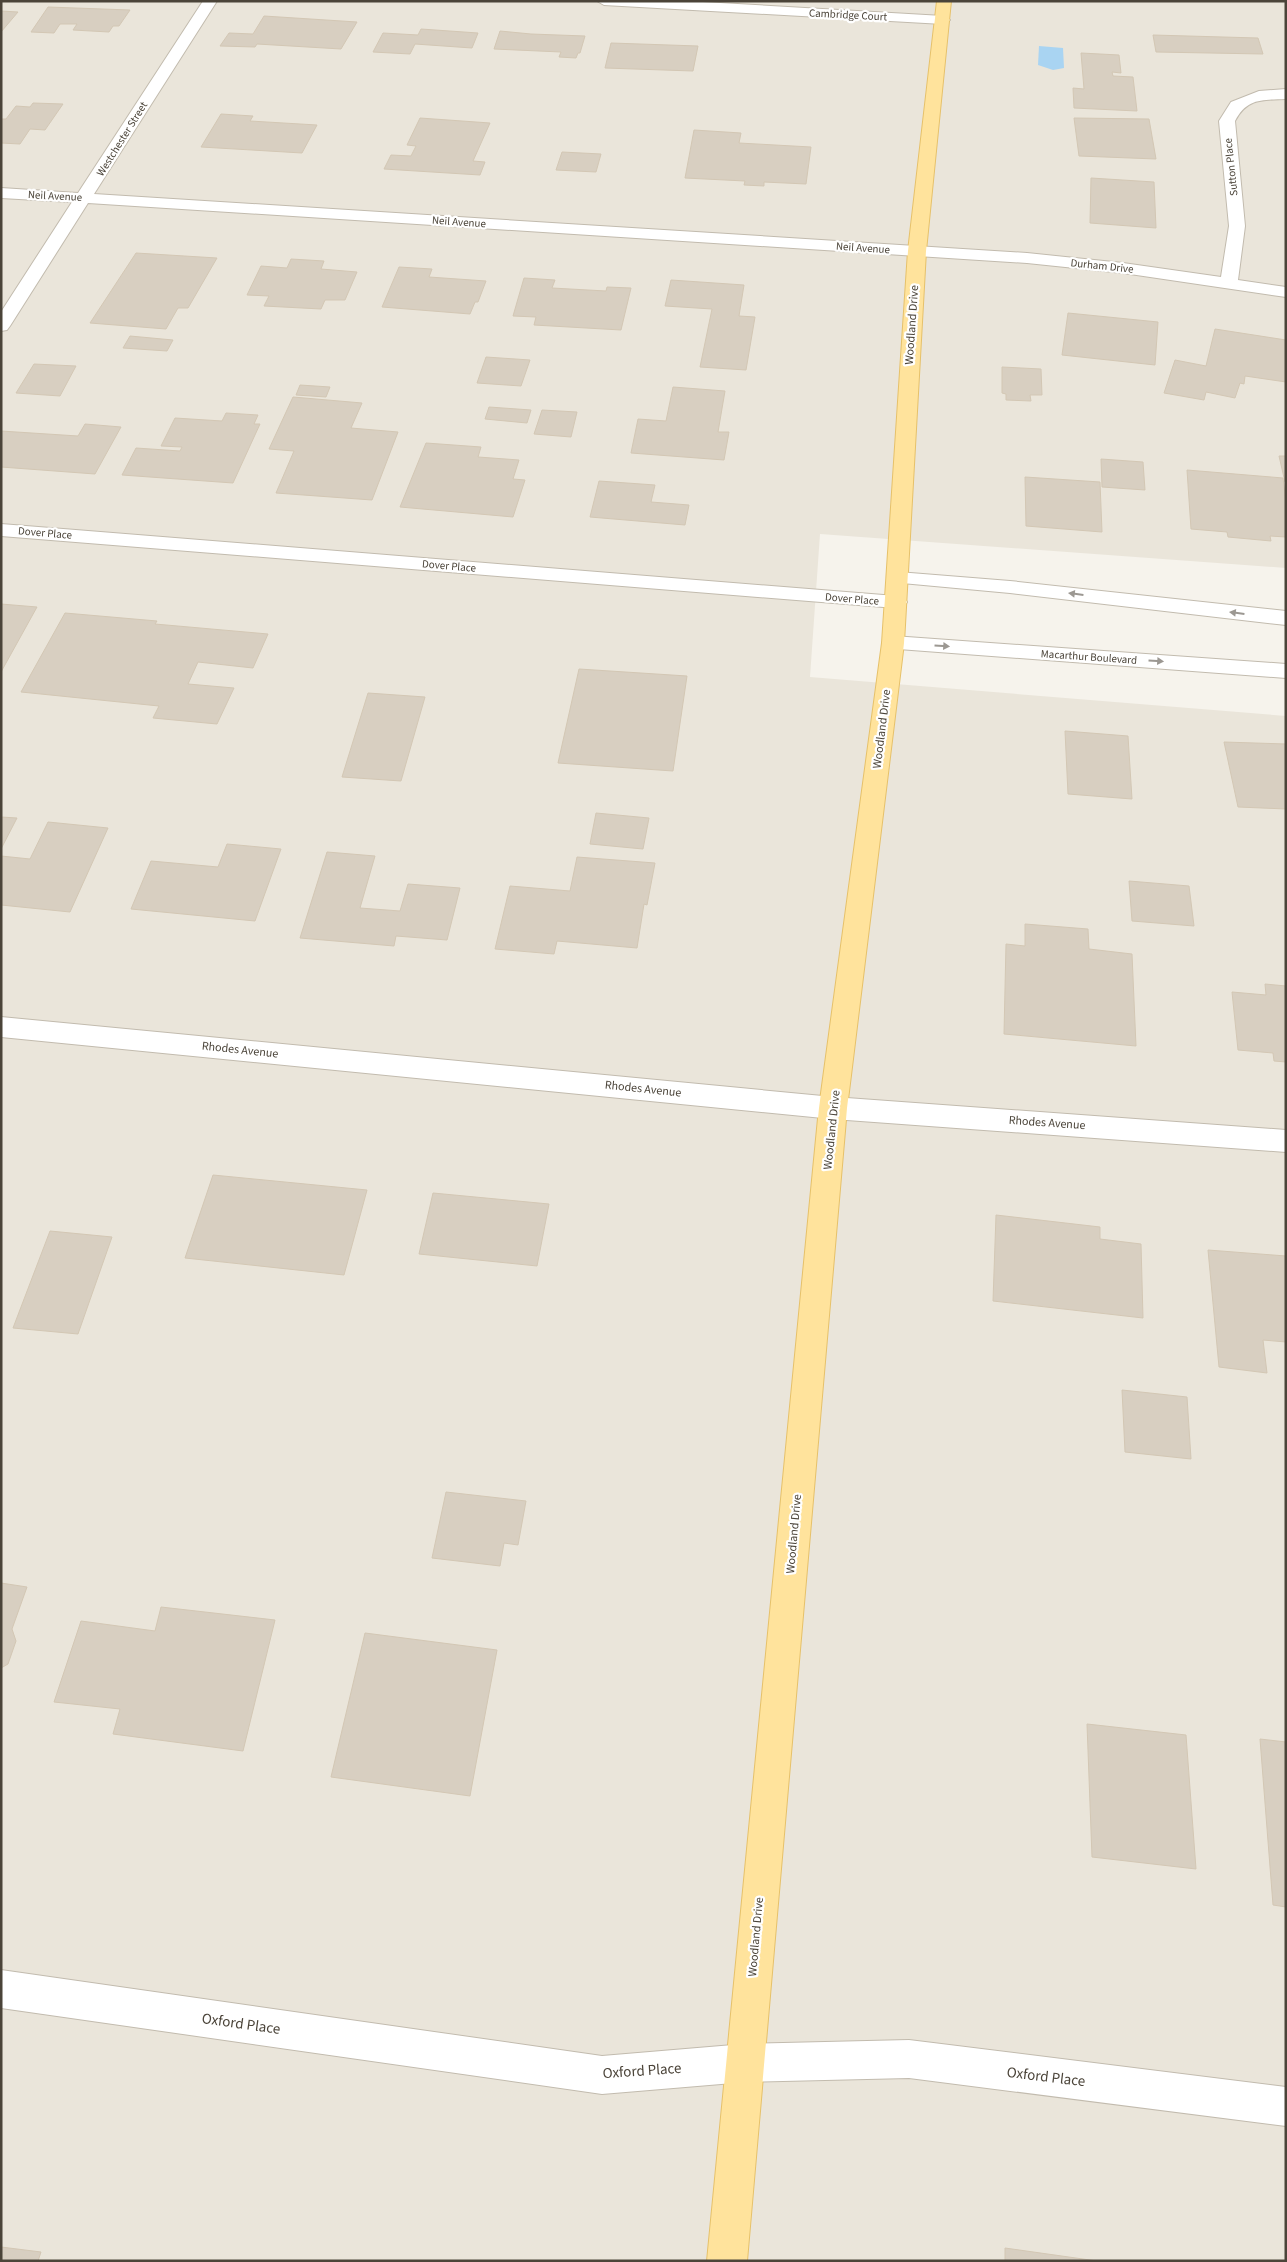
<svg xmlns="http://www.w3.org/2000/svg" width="1287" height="2262" font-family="'Source Sans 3',sans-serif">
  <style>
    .residential { fill: #eae5da }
    .water { fill: #a9d4f2 }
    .building { fill: #d8cfc1; stroke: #d3c7b4 }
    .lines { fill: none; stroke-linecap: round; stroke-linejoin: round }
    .minor-casing { stroke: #c2bbae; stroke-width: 2 }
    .major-casing { stroke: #e6c16a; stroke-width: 2 }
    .minor { fill: #fff; fill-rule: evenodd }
    .major { fill: #ffe39c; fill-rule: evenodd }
    .oneway { fill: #9c9892 }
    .labels { text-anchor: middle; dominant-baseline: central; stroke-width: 4.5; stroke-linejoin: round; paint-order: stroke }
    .far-street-label { font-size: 11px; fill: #4b4439; stroke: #fff }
    .street-label { font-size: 12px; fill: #4b4439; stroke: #fff }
    .near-street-label { font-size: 15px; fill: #4b4439; stroke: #fff }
  </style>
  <rect width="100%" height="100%" fill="#f6f3ec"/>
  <!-- residential -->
  <path class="residential" d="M1,1H1286V568L820,534L810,677L1286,716V2261H1Z"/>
  <!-- water -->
  <path class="water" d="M1039,46L1063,48L1064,68L1053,70L1038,65Z"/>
  <!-- building -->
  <path class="building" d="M48,7L130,10L119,26H113L109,32L73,30L77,24H60L54,33L31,32Z
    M1,11L18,12L1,32Z
    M264,16L357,22L341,49L257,44L255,47L220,46L229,33L253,34Z
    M421,29L478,33L472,48L415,44L410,54L373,52L383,33L418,35Z
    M500,31L531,34L585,36L580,53H578L576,58L559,57L561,52L494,49Z
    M1153,35L1258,38L1263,54L1156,52Z
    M611,43L698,46L693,71L605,68Z
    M1081,53L1119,55L1121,73L1112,72L1113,76L1133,77L1137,111L1074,108L1073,88L1084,89Z
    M33,103L63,104L45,130L30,129L20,144L1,143V119H6L16,106L30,107Z
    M221,114L253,116L250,121L317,125L302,153L201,147Z
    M420,118L490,123L473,161L485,162L480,175L384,169L391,155L411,156L416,146L407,145Z
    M1074,118L1149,119L1156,159L1079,156Z
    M694,130L741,133L739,143L811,147L806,184L764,182V186L744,185L745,181L685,178Z
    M562,152L601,154L596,172L556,170Z
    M1091,178L1154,182L1156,228L1090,223Z
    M136,253L217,258L188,308H178L166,329L90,323Z
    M291,259L324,261L321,269L357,272L345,300H325L321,309L264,306L269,296L247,295L261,266L287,268Z
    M399,267L432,269L429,277L486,281L478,302H475L470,314L382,307Z
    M524,278L555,280L552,288L606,291L607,287L631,288L621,330L534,325L536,317L513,316Z
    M671,280L744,285L739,316L755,317L746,370L700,367L712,309L665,306Z
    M1068,313L1158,322L1155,365L1062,355Z
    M1215,329L1286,340V382L1245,376L1244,384L1240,383L1235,398L1206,392L1204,400L1164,393L1175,360L1206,366Z
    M130,336L173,340L167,351L123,348Z
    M486,357L530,360L521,386L477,383Z
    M34,364L76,366L60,396L16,393Z
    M1002,367L1041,369L1042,395H1030L1031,401L1006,400V394L1002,393Z
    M300,385L330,387L326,397L296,395Z
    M673,387L725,391L718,432H729L724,460L631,453L638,419L666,421Z
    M293,397L362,403L351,428L398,432L372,500L276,493L294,451L269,449Z
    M489,407L531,410L527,423L485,419Z
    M542,410L577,412L571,437L534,434Z
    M226,413L258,415L254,424H260L233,483L122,475L136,448L180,451L182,447L161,446L175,418L222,421Z
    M85,424L121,427L95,474L1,467V431L78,436Z
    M426,443L481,447L478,457L519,460L513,479L525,480L513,517L400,507Z
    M1279,456H1286V482H1285Z
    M1101,459L1143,462L1145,490L1102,487Z
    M1187,470L1283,478L1286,502V537L1270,536L1271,541L1228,537L1227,532L1191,529Z
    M1025,477L1100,482L1102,532L1026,526Z
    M599,481L655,485L651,502L689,505L685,525L590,517Z
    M1,604L37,607L1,672Z
    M65,613L157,621L155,624L268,634L253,668L198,662L188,684L234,688L217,724L153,718L159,706L21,692Z
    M579,669L687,676L673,771L558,763Z
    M368,693L425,697L401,781L342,777Z
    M1065,731L1128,736L1132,799L1068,794Z
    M1224,742L1286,744V809L1238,807Z
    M596,813L649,818L643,849L590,844Z
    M1,817L17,818L1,849Z
    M48,822L108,828L70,912L1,905V856L30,859Z
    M227,844L281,849L255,921L131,909L151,861L218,867Z
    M327,852L375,856L360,908L400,911L408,884L460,888L447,940L396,936L394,946L300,938Z
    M577,857L655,863L647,905L644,904L637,948L557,941L554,954L495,949L510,886L570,891Z
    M1129,881L1189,886L1194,926L1132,921Z
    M1025,924L1088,929L1089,949L1132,954L1136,1046L1004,1034L1006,944L1025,946Z
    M1265,984L1286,986V1062L1274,1061L1273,1053L1238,1050L1232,992L1266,995Z
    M213,1175L367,1190L344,1275L185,1258Z
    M433,1193L549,1204L537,1266L419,1254Z
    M996,1215L1100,1227V1239L1141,1244L1143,1318L993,1301Z
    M50,1231L112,1237L78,1334L13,1328Z
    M1208,1250L1286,1256V1342L1263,1340L1267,1373L1219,1367Z
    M1122,1390L1187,1397L1191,1459L1125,1452Z
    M446,1492L526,1501L518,1545L504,1543L500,1566L432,1558Z
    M1,1583L27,1587L12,1629L16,1641L8,1664L1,1668Z
    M161,1607L275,1620L243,1751L113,1734L120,1709L54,1702L81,1621L155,1631Z
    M365,1633L497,1650L470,1796L331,1777Z
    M1087,1724L1186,1735L1196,1869L1092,1857Z
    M1260,1739L1286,1742V1907L1273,1905Z
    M1,2247L41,2252L38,2261H1Z
    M1005,2248L1097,2261H1005Z"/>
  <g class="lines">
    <!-- minor casing -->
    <g class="minor-casing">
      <path id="minor" d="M203,1H217L94,194L1027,253L1123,263L1221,277L1229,226L1219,121L1231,102L1259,91L1286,89V99C1262,100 1247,98 1235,121L1245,226L1238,280L1286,287V297L1123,273L1027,263L88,203L10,326L7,330L1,331V312L72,202L1,198V188L78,193Z
        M597,1H685L943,16L950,20L943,24L604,5Z
        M1,524L896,596L904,597L907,602L904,607L896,608L1,536Z
        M898,572L1010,581L1286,611V625L1010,593L891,582L888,578L891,574Z
        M893,636L1286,664V678L885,648L882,643L885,638Z
        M1,1017L833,1097L1286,1130V1152L833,1119L1,1037Z
        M1,1970L602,2056L745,2044L909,2040L1286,2087V2126L909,2078L745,2082L602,2094L1,2008Z"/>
    </g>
    <!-- major casing -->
    <g class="major-casing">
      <path id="major" d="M937,1H951L926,251L904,643L847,1108L747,2261H707L819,1108L882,643L908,251Z"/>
    </g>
    <!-- minor -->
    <use href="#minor" class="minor"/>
    <!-- major -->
    <use href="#major" class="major"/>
  </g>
  <!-- one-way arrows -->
  <defs><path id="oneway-solid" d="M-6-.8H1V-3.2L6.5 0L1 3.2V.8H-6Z" transform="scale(1.25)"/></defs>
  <g class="oneway">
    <use href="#oneway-solid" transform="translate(1076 594) rotate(-173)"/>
    <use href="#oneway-solid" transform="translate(1237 613) rotate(-173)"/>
    <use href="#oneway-solid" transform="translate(942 646) rotate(4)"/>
    <use href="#oneway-solid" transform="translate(1156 661) rotate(4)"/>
  </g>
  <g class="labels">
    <!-- far-street labels -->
    <g class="far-street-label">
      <text transform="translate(848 15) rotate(3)">Cambridge Court</text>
      <text transform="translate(122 139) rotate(-58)">Westchester Street</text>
      <text transform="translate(1231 167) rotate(-96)">Sutton Place</text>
      <text transform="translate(55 196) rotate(3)">Neil Avenue</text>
      <text transform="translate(459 222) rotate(4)">Neil Avenue</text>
      <text transform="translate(863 248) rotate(4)">Neil Avenue</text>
      <text transform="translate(1102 266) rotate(6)">Durham Drive</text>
      <text transform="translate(45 533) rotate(5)">Dover Place</text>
      <text transform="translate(449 566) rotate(5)">Dover Place</text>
      <text transform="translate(852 599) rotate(5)">Dover Place</text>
      <text transform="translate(1089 657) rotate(4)">Macarthur Boulevard</text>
    </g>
    <!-- street labels -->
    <g class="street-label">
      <text transform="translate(912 325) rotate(-86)">Woodland Drive</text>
      <text transform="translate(882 729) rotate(-83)">Woodland Drive</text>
      <text transform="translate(240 1050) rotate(6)">Rhodes Avenue</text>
      <text transform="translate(643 1089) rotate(6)">Rhodes Avenue</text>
      <text transform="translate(1047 1123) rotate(4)">Rhodes Avenue</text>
      <text transform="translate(832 1130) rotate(-84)">Woodland Drive</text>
      <text transform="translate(794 1534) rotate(-85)">Woodland Drive</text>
      <text transform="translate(756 1937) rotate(-85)">Woodland Drive</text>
    </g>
    <!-- near-street labels -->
    <g class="near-street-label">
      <text transform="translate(241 2024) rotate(8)">Oxford Place</text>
      <text transform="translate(642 2071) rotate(-4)">Oxford Place</text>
      <text transform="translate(1046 2077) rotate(7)">Oxford Place</text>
    </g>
  </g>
  <!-- border -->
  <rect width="1287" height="2262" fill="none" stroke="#4b4439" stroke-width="5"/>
</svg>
